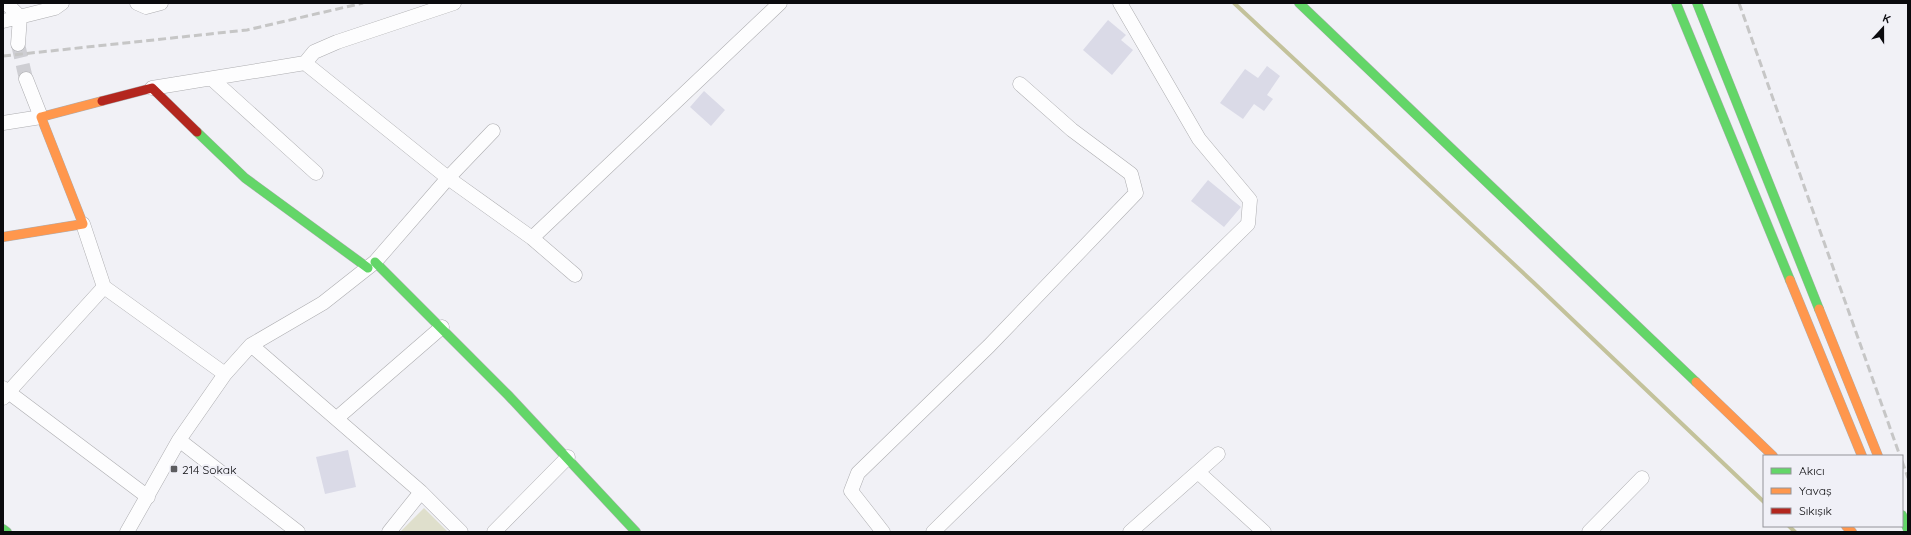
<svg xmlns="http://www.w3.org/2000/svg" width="1911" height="535" font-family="Quicksand,sans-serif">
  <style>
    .green { fill: #dfdfcc }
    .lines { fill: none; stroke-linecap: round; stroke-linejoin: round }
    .stream { stroke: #c3c29b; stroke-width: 4 }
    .building { fill: #dadae7 }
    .street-tunnel { stroke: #ceced3; stroke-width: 14; stroke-dasharray: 14 7; stroke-linecap: butt }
    .street-casing { stroke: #adadb0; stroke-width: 15 }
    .fast-casing { stroke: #adadb0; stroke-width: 10 }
    .slow-casing { stroke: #adadb0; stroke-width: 10 }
    .jam-casing { stroke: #adadb0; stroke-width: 10 }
    .street { stroke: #fdfdfe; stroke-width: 14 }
    .fast { stroke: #63d668; stroke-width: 9 }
    .slow { stroke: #ff974d; stroke-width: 9 }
    .jam { stroke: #b3261e; stroke-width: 9 }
    .rail { stroke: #c6c6c6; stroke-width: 3; stroke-dasharray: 8 4; stroke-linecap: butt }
    .poi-dot { fill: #5c5c5f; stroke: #f0f0f7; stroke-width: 1.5 }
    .labels { text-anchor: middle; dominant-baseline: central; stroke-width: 4; stroke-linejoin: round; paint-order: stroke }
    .poi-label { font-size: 12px; fill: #0b0b0e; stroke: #f0f0f7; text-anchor: start }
  </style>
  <rect width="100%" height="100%" fill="#f1f1f6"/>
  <!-- green -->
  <path class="green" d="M424,508L448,532H400Z"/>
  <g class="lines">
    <!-- stream -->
    <path class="stream" d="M1234,3L1534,283L1764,502
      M1789,526L1795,532"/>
  </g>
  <!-- building -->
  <path class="building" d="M1108,20L1126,35L1121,40L1133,50L1112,75L1083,50Z
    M1267,66L1280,76L1267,95L1273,99L1264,111L1254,104L1243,119L1220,103L1245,69L1258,78Z
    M704,91L725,110L711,126L690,107Z
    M1208,180L1241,207L1224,227L1191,201Z
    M348,450L356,487L325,494L316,457Z"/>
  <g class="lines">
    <!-- street-tunnel -->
    <path class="street-tunnel" d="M18,44L26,79"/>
    <!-- street casing -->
    <g class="street-casing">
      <path id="street" d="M6,3L20,17L18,44
        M137,3L146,7L161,3
        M3,21L55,8L62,3
        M305,63L314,52L337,42L454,3
        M212,79L316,173
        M152,88L305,63L448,178L532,238L575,275
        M3,123L41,117L26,79
        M83,224L104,287L225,374
        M532,238L780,3
        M251,345L421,492L461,532
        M3,388L148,497
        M3,398L104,287
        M337,418L442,327
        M179,440L298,532
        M1198,472L1264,532
        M127,532L179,440L225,374L251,345L323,303L375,262L448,178L493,131
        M389,532L421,492
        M494,532L568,457
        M883,532L851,491L858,473L989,346L1136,193L1131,174L1072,130L1020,84
        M933,532L1248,224L1250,200L1199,139L1120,3
        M1130,532L1218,454
        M1589,532L1642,478"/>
    </g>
    <!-- fast casing -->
    <g class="fast-casing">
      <path id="fast" d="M1299,3L1696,382
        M1676,3L1790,280
        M1697,3L1819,309
        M197,132L245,178L368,268
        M375,262L508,395L636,532
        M1902,515L1908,530
        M3,529L7,532"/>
    </g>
    <!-- slow casing -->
    <g class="slow-casing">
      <path id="slow" d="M3,237L83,224L41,117L102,101
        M1790,280L1862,456
        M1819,309L1878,456
        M1696,382L1773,456
        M1846,526L1852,532"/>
    </g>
    <!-- jam casing -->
    <g class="jam-casing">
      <path id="jam" d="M102,101L152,88L197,132"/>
    </g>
    <!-- street -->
    <use href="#street" class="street"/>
    <!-- fast -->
    <use href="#fast" class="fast"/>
    <!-- slow -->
    <use href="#slow" class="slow"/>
    <!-- jam -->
    <use href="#jam" class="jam"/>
    <!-- rail -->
    <path class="rail" d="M1739,3L1900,456
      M3,56L247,30L363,3
      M1902,461L1908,478"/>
  </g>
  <!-- markers -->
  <rect class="poi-dot" x="170" y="465" width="8" height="8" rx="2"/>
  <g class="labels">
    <!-- poi labels -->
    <g class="poi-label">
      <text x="182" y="469">214 Sokak</text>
    </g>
  </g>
  <!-- border -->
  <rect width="1911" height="535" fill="none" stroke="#0b0b0e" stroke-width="8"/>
  <!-- legend -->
  <rect x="1763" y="455" width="140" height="72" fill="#f0f0f7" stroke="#94949a"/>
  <rect x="1771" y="468" width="20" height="6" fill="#63d668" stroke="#94949a"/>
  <text x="1799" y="475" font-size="12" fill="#0b0b0e">Akıcı</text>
  <rect x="1771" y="488" width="20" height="6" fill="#ff974d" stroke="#94949a"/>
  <text x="1799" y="495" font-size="12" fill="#0b0b0e">Yavaş</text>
  <rect x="1771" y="508" width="20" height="6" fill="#b3261e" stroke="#94949a"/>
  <text x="1799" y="515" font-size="12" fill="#0b0b0e">Sıkışık</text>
  <!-- north arrow -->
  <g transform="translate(1883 28) rotate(21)" stroke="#f0f0f7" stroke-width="3" paint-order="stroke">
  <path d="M0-3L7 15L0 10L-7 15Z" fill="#0b0b0e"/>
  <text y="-6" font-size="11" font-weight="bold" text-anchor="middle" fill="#0b0b0e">K</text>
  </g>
</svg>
